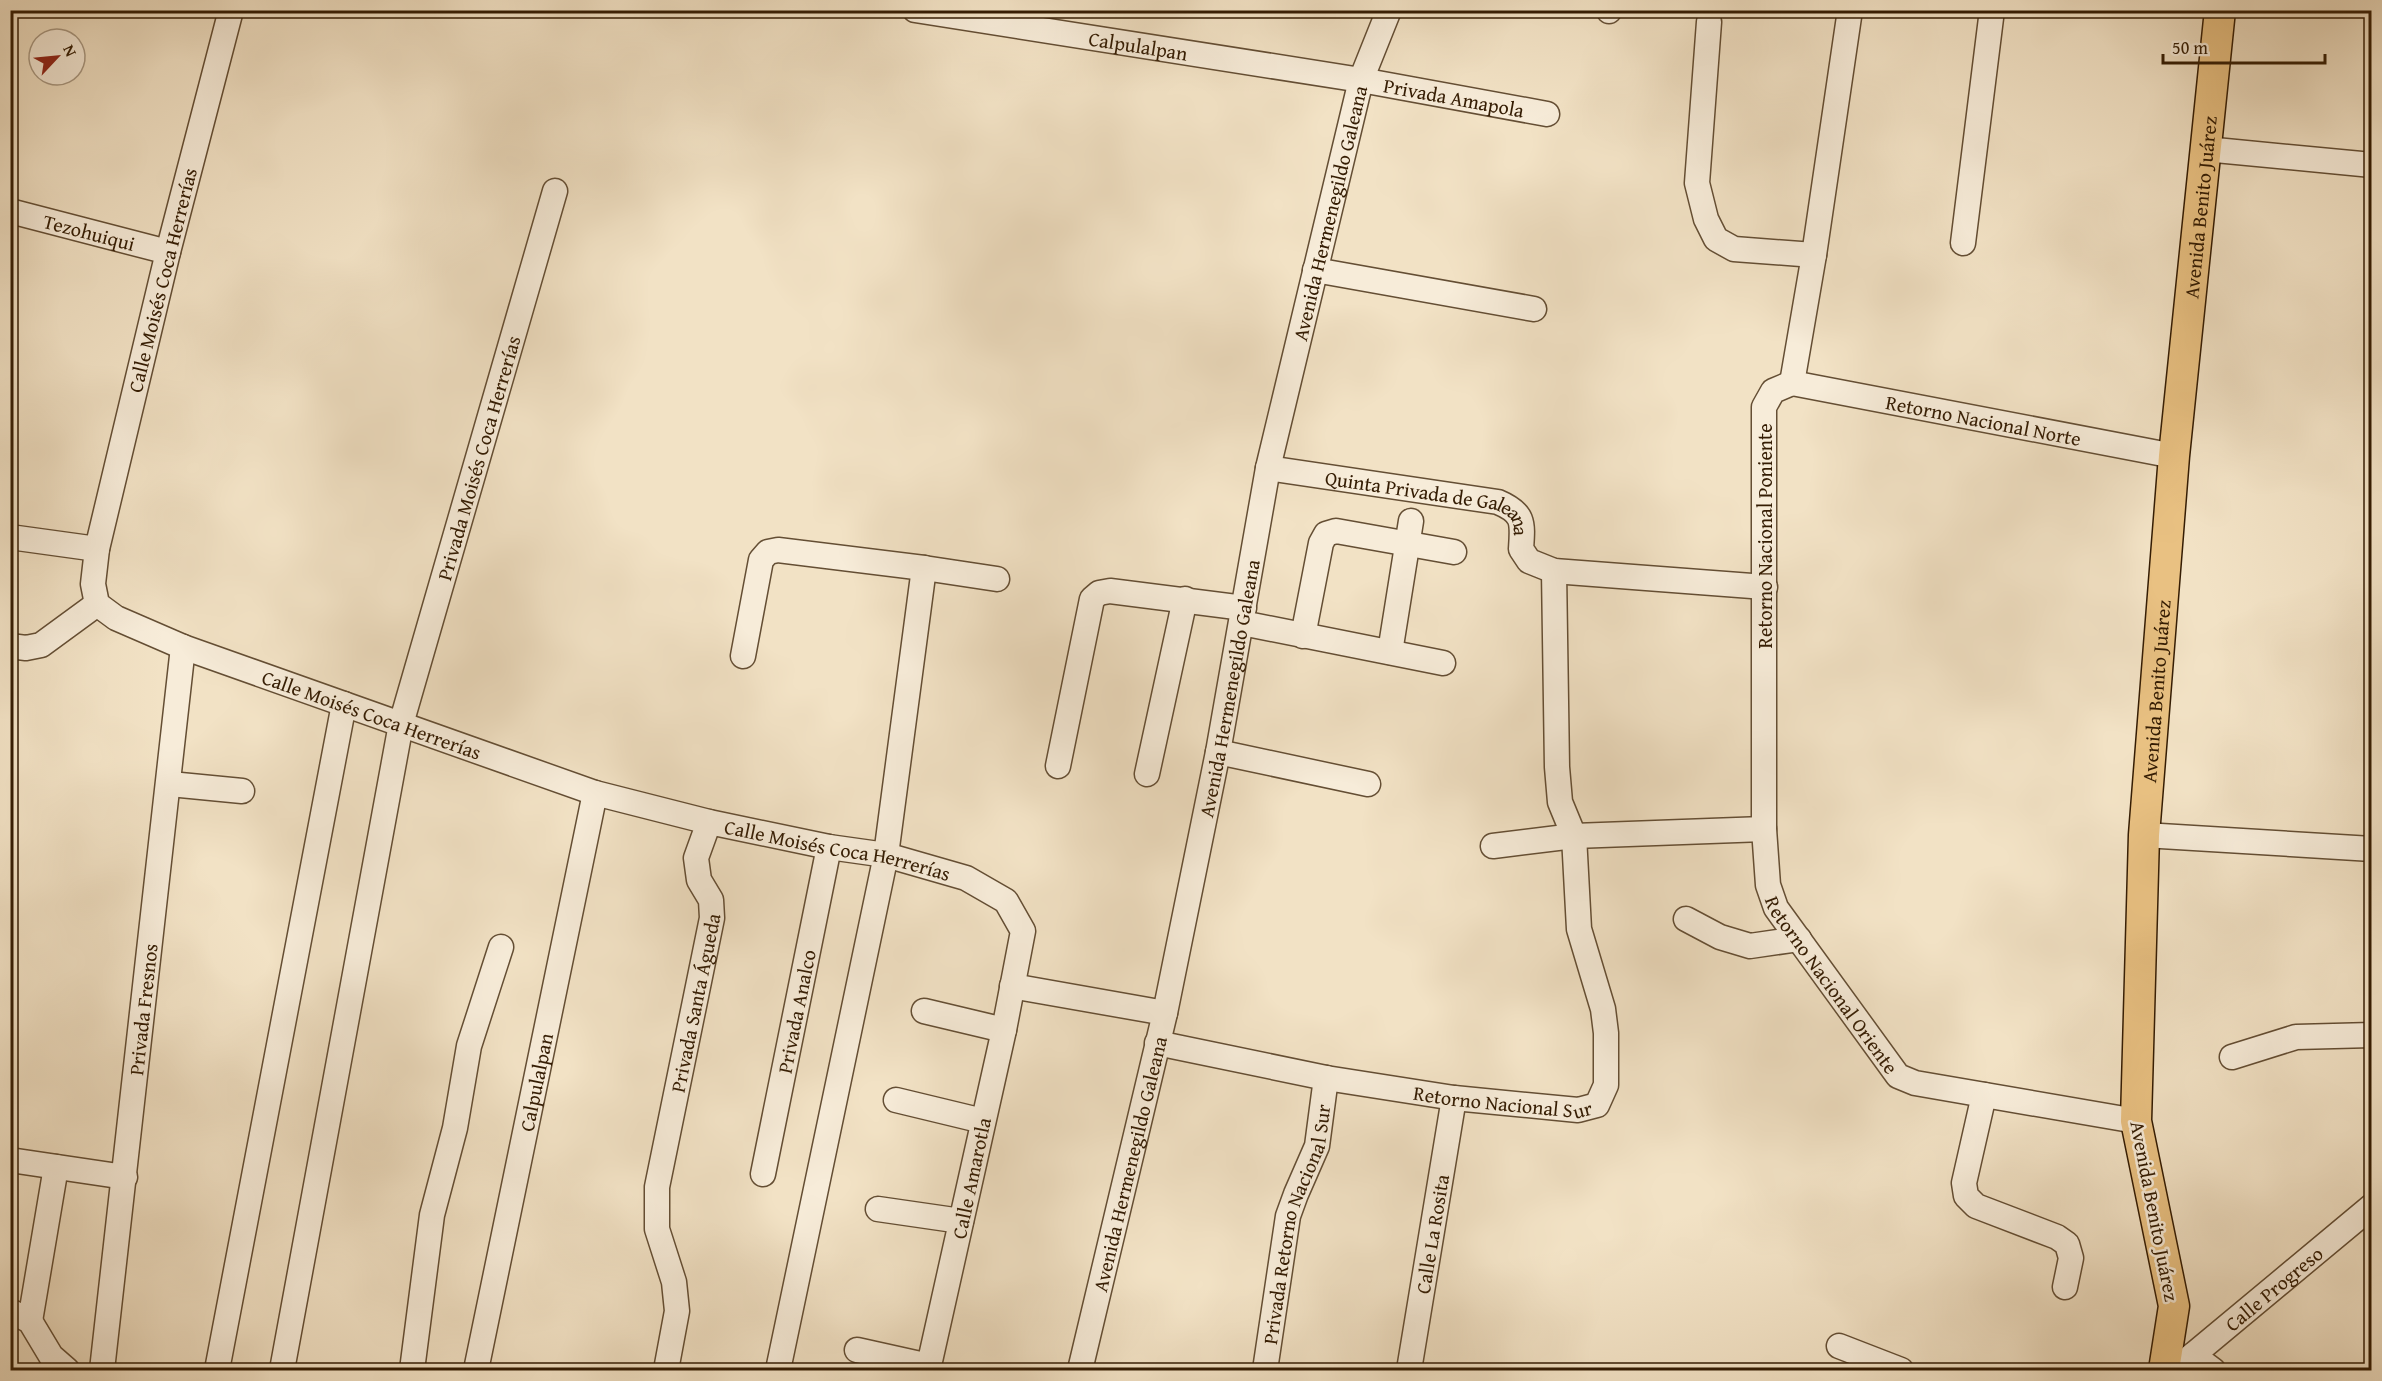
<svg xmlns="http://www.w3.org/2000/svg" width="2382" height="1381" font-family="'Gentium Book Plus',serif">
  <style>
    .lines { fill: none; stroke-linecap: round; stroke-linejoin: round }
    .minor-casing { stroke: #644e34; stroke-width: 27 }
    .major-casing { stroke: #341c03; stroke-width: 33 }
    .minor { stroke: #f7ecd9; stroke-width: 24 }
    .major { stroke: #e9c182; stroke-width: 30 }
    .labels { text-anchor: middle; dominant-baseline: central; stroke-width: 5; stroke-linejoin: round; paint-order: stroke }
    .street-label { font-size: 20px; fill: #341c03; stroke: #f7ecd9 }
  </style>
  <rect width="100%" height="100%" fill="#f2e2c5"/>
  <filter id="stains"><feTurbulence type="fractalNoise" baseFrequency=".00333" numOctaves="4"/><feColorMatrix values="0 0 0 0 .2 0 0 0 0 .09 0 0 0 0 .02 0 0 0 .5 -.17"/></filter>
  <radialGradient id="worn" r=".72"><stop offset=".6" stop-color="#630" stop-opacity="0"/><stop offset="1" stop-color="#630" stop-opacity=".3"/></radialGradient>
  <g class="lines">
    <!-- minor casing -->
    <g class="minor-casing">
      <g id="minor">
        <path id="s1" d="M231,10L168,252L97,549L93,584L97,604L116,618L183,647L595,793L709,822L829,847L886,855L966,878L1006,901L1023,931L1004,1030L928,1370"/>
        <path id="s2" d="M915,10L1361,80L1547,114"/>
        <path d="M1609,11V10"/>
        <path d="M1709,22L1697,183L1706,219L1716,239L1734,249L1814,255"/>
        <path d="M2205,149L2372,165"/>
        <path id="s3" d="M10,211L168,252"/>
        <path d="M1963,243L1992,10"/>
        <path d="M1315,270L1534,309"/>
        <path id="s4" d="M1792,383L1773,391L1764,407V829L1768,885L1776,908L1898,1076L1915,1083L2136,1121"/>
        <path id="s5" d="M1792,383L2174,456"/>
        <path d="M1792,383L1814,255L1850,10"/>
        <path id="s6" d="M1268,468L1498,502C1524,513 1523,522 1521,549L1529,561L1554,571L1765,587"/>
        <path d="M10,537L97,549"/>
        <path d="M1242,623L1443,663"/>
        <path d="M1303,636L1321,543L1326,534L1336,531L1454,552"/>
        <path d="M10,646L26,648L41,645L97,604"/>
        <path d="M1390,652L1411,521"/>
        <path d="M743,656L761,560L768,552L778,550L924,568L997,579"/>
        <path d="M1218,752L1368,784"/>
        <path d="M1058,766L1092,599L1099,593L1110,591L1244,608"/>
        <path d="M1147,774L1185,599"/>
        <path d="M170,784L242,791"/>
        <path d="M2144,835L2372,849"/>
        <path d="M1493,846L1574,836L1764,829"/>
        <path d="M1686,919L1720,937L1750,946L1799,939"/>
        <path d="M1012,986L1165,1013"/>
        <path d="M924,1011L1004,1030"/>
        <path id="s7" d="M1157,1043L1326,1078L1454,1098L1578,1110L1597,1105L1606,1085V1033L1603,1009L1579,929L1574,836L1560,802L1557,767L1554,571"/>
        <path d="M2232,1057L2296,1037L2372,1035"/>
        <path d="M1984,1095L1964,1183L1966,1196L1976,1206L2057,1237L2067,1244L2071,1258L2065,1287"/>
        <path d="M896,1100L983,1121"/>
        <path d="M10,1160L125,1177"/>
        <path id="s8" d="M763,1174L829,847"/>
        <path d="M878,1209L961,1221"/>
        <path d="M10,1311L30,1321L51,1356L67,1370"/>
        <path d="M30,1321L56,1167"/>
        <path d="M1839,1346L1901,1370"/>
        <path d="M857,1350L929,1366"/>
        <path d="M2193,1355L2213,1370"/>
        <path id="s9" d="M102,1370L183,647"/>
        <path d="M217,1370L344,704"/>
        <path id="s10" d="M282,1370L401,724L555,191"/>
        <path d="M412,1370L432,1215L455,1128L469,1046L501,947"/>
        <path id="s11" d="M476,1370L595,793"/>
        <path id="s12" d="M666,1370L677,1311L674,1282L657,1229V1187L712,918L711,900L699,880L696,858L709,822"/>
        <path d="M778,1370L886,855L924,568"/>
        <path id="s13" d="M1080,1370L1165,1013L1218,752L1268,468L1361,80L1389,10"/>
        <path id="s14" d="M1265,1370L1288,1216L1296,1194L1317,1146L1326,1078"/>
        <path id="s15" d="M1409,1370L1454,1098"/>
        <path id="s16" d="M2175,1370L2372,1206"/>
      </g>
    </g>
    <!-- major casing -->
    <g class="major-casing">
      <g id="major">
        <path id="s17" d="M2164,1370L2174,1306L2136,1121L2144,835L2174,456L2220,10"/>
      </g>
    </g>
    <!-- minor -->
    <use href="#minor" class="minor"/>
    <!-- major -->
    <use href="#major" class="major"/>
  </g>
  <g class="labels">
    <!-- street labels -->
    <g class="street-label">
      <text stroke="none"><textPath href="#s2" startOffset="226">Calpulalpan</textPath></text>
      <text stroke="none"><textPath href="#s2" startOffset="546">Privada Amapola</textPath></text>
      <text stroke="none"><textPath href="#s17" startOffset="1170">Avenida Benito Juárez</textPath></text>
      <text stroke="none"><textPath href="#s13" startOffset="1184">Avenida Hermenegildo Galeana</textPath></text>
      <text stroke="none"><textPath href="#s3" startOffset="82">Tezohuiqui</textPath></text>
      <text transform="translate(162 280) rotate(-76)">Calle Moisés Coca Herrerías</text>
      <text stroke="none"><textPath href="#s5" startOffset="195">Retorno Nacional Norte</textPath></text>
      <text stroke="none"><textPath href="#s10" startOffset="934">Privada Moisés Coca Herrerías</textPath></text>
      <text stroke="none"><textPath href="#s6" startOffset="168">Quinta Privada de Galeana</textPath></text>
      <text transform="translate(1764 536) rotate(-90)">Retorno Nacional Poniente</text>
      <text stroke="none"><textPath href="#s13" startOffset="698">Avenida Hermenegildo Galeana</textPath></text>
      <text stroke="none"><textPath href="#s17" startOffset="684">Avenida Benito Juárez</textPath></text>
      <text stroke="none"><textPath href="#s1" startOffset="908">Calle Moisés Coca Herrerías</textPath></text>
      <text stroke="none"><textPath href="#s1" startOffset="1394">Calle Moisés Coca Herrerías</textPath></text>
      <text stroke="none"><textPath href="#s4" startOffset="636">Retorno Nacional Oriente</textPath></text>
      <text stroke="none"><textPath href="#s12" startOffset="375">Privada Santa Águeda</textPath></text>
      <text stroke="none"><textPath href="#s9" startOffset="363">Privada Fresnos</textPath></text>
      <text stroke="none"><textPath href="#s8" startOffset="166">Privada Analco</textPath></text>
      <text stroke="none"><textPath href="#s11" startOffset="294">Calpulalpan</textPath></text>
      <text stroke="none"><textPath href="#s7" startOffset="351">Retorno Nacional Sur</textPath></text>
      <text stroke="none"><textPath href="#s13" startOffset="212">Avenida Hermenegildo Galeana</textPath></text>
      <text transform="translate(971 1178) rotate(-78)">Calle Amarotla</text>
      <text transform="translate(2155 1211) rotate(79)">Avenida Benito Juárez</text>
      <text stroke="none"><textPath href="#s14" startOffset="150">Privada Retorno Nacional Sur</textPath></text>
      <text stroke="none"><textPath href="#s15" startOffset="138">Calle La Rosita</textPath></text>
      <text stroke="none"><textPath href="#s16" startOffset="128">Calle Progreso</textPath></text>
    </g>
  </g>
  <!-- margin -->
  <rect width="2382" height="1381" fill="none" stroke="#f2e2c5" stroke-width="36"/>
  <rect x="12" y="12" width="2358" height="1357" fill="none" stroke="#341c03" stroke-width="3"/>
  <rect x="18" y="18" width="2346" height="1345" fill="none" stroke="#341c03" stroke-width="1.5"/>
  <!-- north arrow -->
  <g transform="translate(57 57) rotate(64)"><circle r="28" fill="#f7ecd9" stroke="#a99983" stroke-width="1.5"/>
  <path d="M0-4.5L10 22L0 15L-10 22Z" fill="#8f2418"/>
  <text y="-9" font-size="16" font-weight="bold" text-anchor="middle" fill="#341c03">N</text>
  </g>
  <!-- scale -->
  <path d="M2163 54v9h162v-9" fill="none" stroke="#341c03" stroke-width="3"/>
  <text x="2172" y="54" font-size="18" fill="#341c03" stroke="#f7ecd9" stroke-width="4.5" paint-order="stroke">50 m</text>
  <rect width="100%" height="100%" filter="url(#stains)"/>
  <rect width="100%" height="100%" fill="url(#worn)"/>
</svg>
